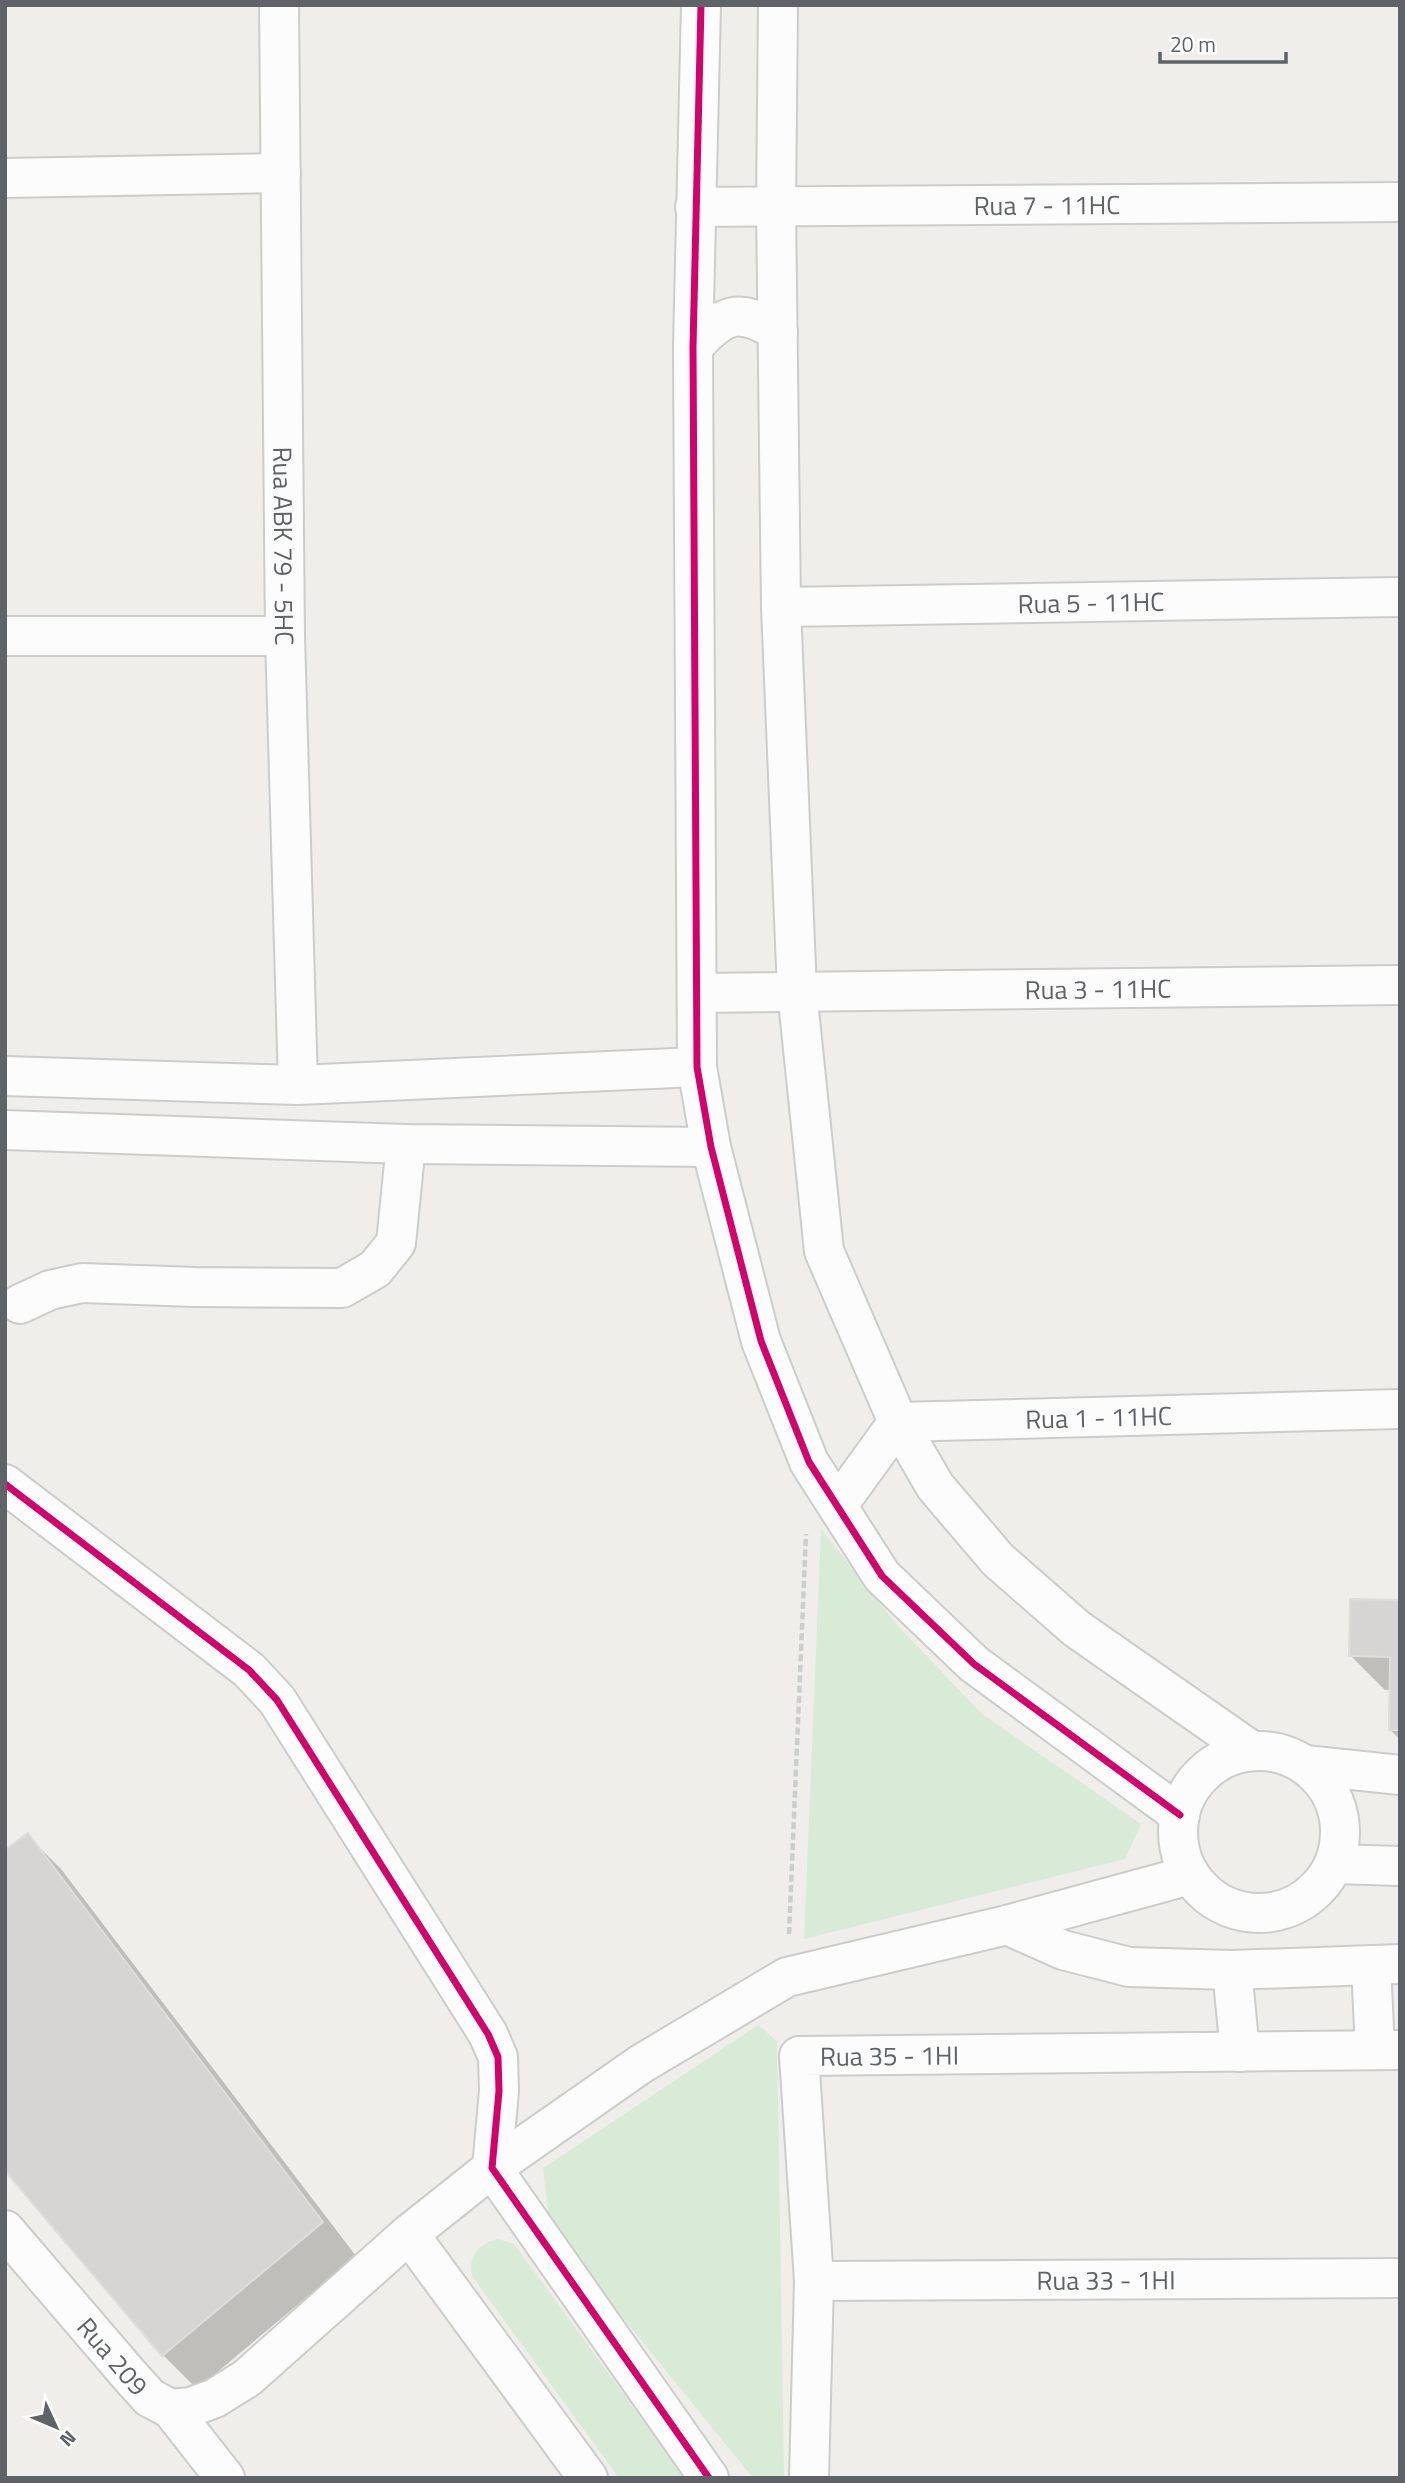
<svg xmlns="http://www.w3.org/2000/svg" width="1405" height="2483" font-family="'Titillium Web',sans-serif">
<style>
.green{fill:#d8ebd6}
.shadow{fill:#0003}
.building{fill:#d6d5d3;stroke:#deddd9;stroke-width:2}
.lines{fill:none;stroke-linecap:round;stroke-linejoin:round}
.minor-casing{stroke:#cbcccc;stroke-width:42}
.path{stroke:#cacfcc;stroke-width:4.5;stroke-dasharray:7 3.5;stroke-linecap:butt}
.minor{stroke:#fdfcfc;stroke-width:38}
.cycleway-casing{stroke:#fff;stroke-width:11}
.cycleway{stroke:#d6006c;stroke-width:7}
.labels{text-anchor:middle;dominant-baseline:central;stroke-width:7;stroke-linejoin:round;paint-order:stroke}
.street-label{font-size:26px;fill:#5f6368;stroke:#fff}
</style>
<rect width="100%" height="100%" fill="#efeeea"/>
<!-- green -->
<path class="green" d="M821,1529L897,1625L982,1714L1141,1824L1125,1859L804,1939Z
M758,2025L777,2041L784,2478H753L550,2228L543,2168Z
M498,2239L514,2244L685,2478H619L472,2276C468,2256 479,2243 498,2239Z"/>
<!-- shadow -->
<path class="shadow" d="M1400,1601V1739L1390,1730L1391,1690H1385L1351,1656Z
M27,1835L61,1869L356,2256L197,2389L163,2355L5,2168Z"/>
<!-- building -->
<path class="building" d="M1350,1599L1400,1600V1730H1389L1390,1657L1349,1656Z
M28,1833L323,2222L162,2356L5,2171V1850Z"/>
<g class="lines">
<!-- minor casing -->
<g class="minor-casing">
<g id="minor">
<path id="s1" d="M279,5L285,636L298,1085"/>
<path d="M701,5L693,347L697,1067L711,1147L761,1341L809,1462L882,1576L974,1664L1180,1815"/>
<path d="M778,5L776,207L781,607L797,991L824,1251L898,1422L935,1486L998,1560L1077,1629L1252,1751"/>
<path d="M5,178L281,173"/>
<path id="s2" d="M695,207L1400,202"/>
<path d="M693,347C723,314 738,306 778,332"/>
<path id="s3" d="M781,607L1400,597"/>
<path d="M5,636H285"/>
<path id="s4" d="M697,993L1400,985"/>
<path d="M5,1076L298,1085L697,1067"/>
<path d="M5,1130L406,1144L711,1147"/>
<path d="M20,1304L50,1290L82,1283L195,1287L342,1288L375,1269L396,1243L406,1144"/>
<path d="M5,1484L249,1670L277,1700L488,2034L498,2057L499,2091L492,2168L709,2478"/>
<path id="s5" d="M838,1505L898,1422L1400,1409"/>
<circle cx="1259" cy="1832" r="81"/>
<path d="M1305,1765L1400,1775"/>
<path d="M1334,1864L1400,1866"/>
<path d="M1007,1925L1063,1950L1129,1967L1232,1970L1400,1964"/>
<path d="M1371,1965L1375,2050"/>
<path d="M1232,1970L1240,2052"/>
<path id="s6" d="M5,2230L130,2376L150,2398L171,2409L225,2478"/>
<path d="M409,2234L588,2478"/>
<path id="s7" d="M814,2281L1400,2278"/>
<path d="M171,2409L191,2407L215,2398L247,2378L409,2234L492,2168L641,2064L787,1977L1007,1925L1190,1875"/>
<path id="s8" d="M809,2478L814,2281L799,2056L1400,2050"/>
</g>
</g>
<!-- path -->
<path class="path" d="M789,1934L806,1534"/>
<!-- minor -->
<use href="#minor" class="minor"/>
<!-- cycleway casing -->
<g class="cycleway-casing">
<path id="cycleway" d="M701,5L693,347L697,1067L711,1147L761,1341L809,1462L882,1576L974,1664L1180,1815
M5,1484L249,1670L277,1700L488,2034L498,2057L499,2091L492,2168L709,2478"/>
</g>
<!-- cycleway -->
<use href="#cycleway" class="cycleway"/>
</g>
<g class="labels">
<!-- street labels -->
<g class="street-label">
<text stroke="none"><textPath href="#s2" startOffset="352">Rua 7 - 11HC</textPath></text>
<text stroke="none"><textPath href="#s1" startOffset="541">Rua ABK 79 - 5HC</textPath></text>
<text stroke="none"><textPath href="#s3" startOffset="310">Rua 5 - 11HC</textPath></text>
<text stroke="none"><textPath href="#s4" startOffset="401">Rua 3 - 11HC</textPath></text>
<text stroke="none"><textPath href="#s5" startOffset="303">Rua 1 - 11HC</textPath></text>
<text stroke="none"><textPath href="#s8" startOffset="513">Rua 35 - 1HI</textPath></text>
<text stroke="none"><textPath href="#s7" startOffset="292">Rua 33 - 1HI</textPath></text>
<text stroke="none"><textPath href="#s6" startOffset="166">Rua 209</textPath></text>
</g>
</g>
<!-- border -->
<rect width="1405" height="2483" fill="none" stroke="#5f6368" stroke-width="14"/>
<!-- north arrow -->
<g transform="translate(56 2427) rotate(134)" stroke="#ffffff" stroke-width="5" paint-order="stroke">
<path d="M0-5L12 26L0 18L-12 26Z" fill="#5f6368"/>
<text y="-10" font-size="19" font-weight="bold" text-anchor="middle" fill="#5f6368">N</text>
</g>
<!-- scale -->
<path d="M1160 52v10h126v-10" fill="none" stroke="#5f6368" stroke-width="3.5"/>
<text x="1170" y="52" font-size="21" fill="#5f6368" stroke="#ffffff" stroke-width="5" paint-order="stroke">20 m</text>
</svg>
